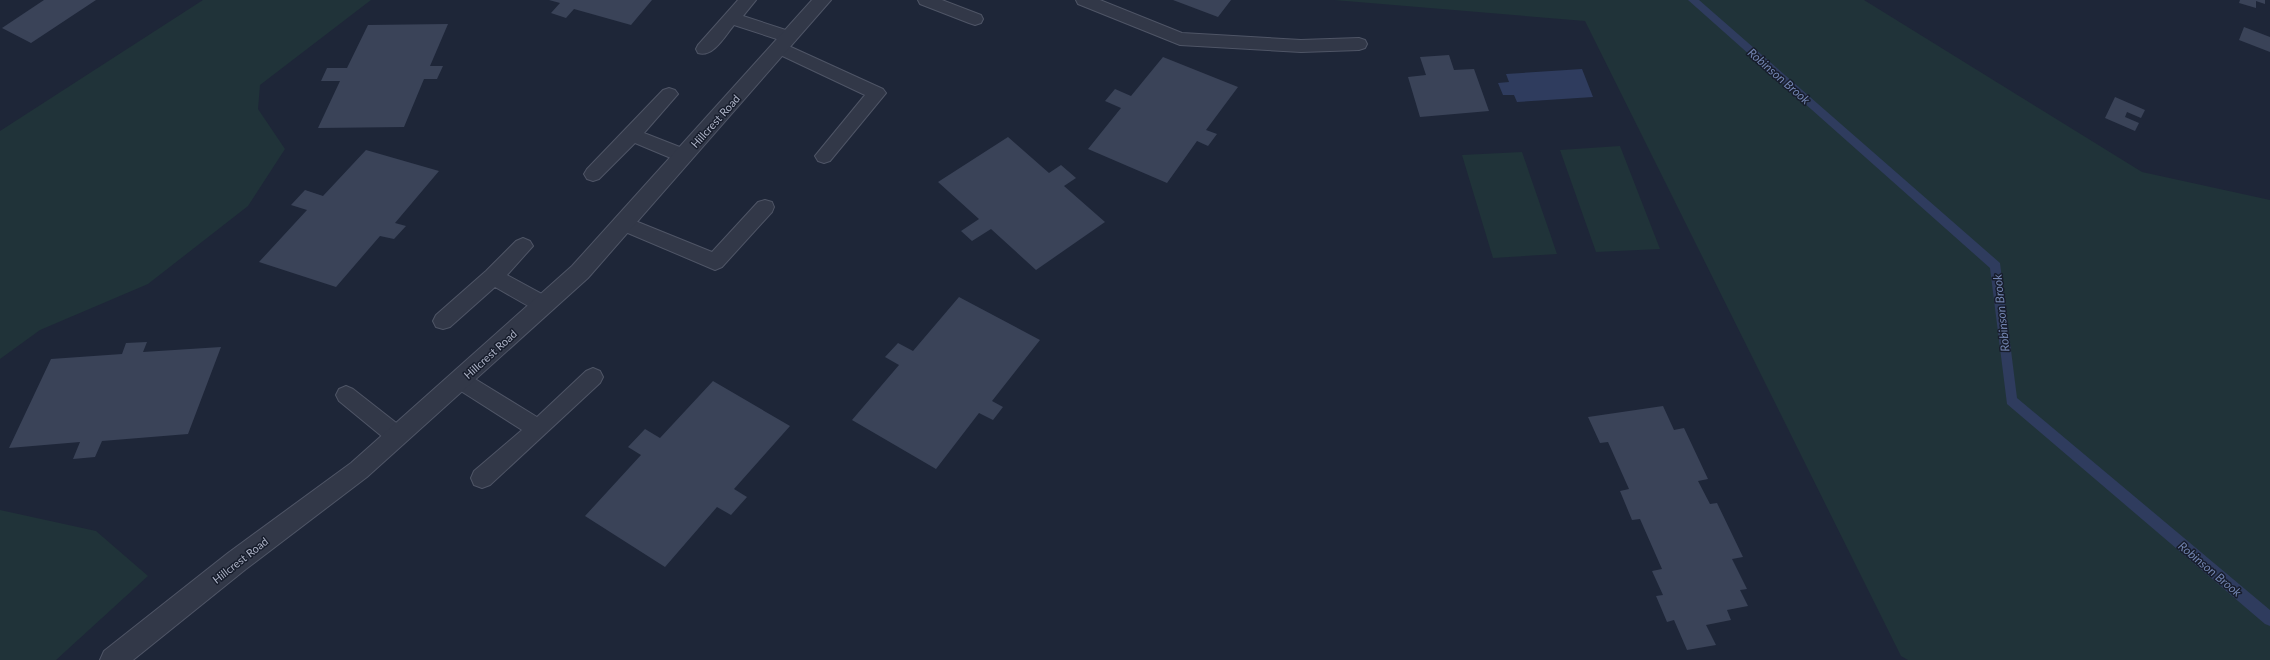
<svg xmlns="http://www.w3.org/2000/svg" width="2270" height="660" font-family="Lato,sans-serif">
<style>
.green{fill:#203339}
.water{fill:#2f3c5e}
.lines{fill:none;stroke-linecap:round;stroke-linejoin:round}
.stream{fill:#2f3c5e;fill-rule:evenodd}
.building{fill:#3a4358}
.lane-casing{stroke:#4f5566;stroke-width:2}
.street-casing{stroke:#4f5566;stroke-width:2}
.lane{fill:#323848;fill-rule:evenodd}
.street{fill:#323848;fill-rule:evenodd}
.labels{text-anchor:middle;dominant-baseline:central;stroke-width:3;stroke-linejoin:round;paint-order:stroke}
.street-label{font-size:11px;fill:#acb2c5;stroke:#171d2c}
.water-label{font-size:12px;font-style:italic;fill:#7284b0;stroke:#171d2c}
</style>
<rect width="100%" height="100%" fill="#1e2638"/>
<!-- green -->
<path class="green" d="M203,0H371L260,85L258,109L285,149L248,206L148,284L40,330L0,359V131Z
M1334,0H1864L2142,172L2270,200V660H1908L1901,656L1585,21Z
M1620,146L1660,249L1596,252L1560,150Z
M1522,152L1557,254L1493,258L1462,155Z
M0,510L96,531L148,576L56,660H0Z"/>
<!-- water -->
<path class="water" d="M1582,69L1593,97L1517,102L1514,95H1503L1498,83L1509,82L1506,74Z"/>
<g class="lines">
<!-- stream -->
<path class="stream" d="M1688,0H1699L2000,263L2017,398L2270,610V626L2265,624L2007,404L1990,268Z"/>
</g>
<!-- building -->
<path class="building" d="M44,0H96L31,43L2,28Z
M549,0H652L631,25L574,9L566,18L551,13L560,3Z
M1173,0H1231L1218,17Z
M2240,0H2265V4L2256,1V8L2239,3Z
M448,24L430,66H443L437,79H424L404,127L318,128L340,81H321L327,68H347L368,25Z
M2244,27L2270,37V52L2239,40Z
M1449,55L1454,70L1474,69L1489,111L1420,117L1408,77L1426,75L1420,57Z
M1163,57L1238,87L1206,130L1217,134L1208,146L1197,141L1167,183L1088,149L1121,108L1105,101L1115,89L1131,96Z
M2115,97L2145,110L2141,118L2127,112L2125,117L2139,123L2135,131L2105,118Z
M1008,137L1049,173L1061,165L1076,178L1064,186L1105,222L1036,270L991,229L972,241L961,231L979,219L938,182Z
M366,150L439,171L395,223L406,226L394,239L380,236L336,287L259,262L307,210L291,205L305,190L323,196Z
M959,297L1040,340L992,401L1003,407L993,420L979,413L936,469L852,420L899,365L885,357L898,343L913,351Z
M147,342L143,352L221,347L188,434L102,441L95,457L73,459L80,442L9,448L51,359L122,354L126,343Z
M713,381L790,426L734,489L747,497L731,515L717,507L665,567L585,516L641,455L628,447L645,429L660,438Z
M1663,406L1674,430L1684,428L1708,479L1698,481L1710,504L1717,503L1743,557L1732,559L1747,589L1740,590L1748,606L1727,610L1731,620L1706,625L1716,645L1687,650L1674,620L1667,622L1656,596L1663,595L1652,571L1662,569L1640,519L1632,520L1620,491L1629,489L1608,442L1600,443L1588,417Z"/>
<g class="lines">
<!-- lane casing -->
<g class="lane-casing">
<path id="lane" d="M738,0H756L743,16L795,33L797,37L795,41L789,43L734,25C725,36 713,58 698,53L696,49L698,45Z
M918,0H942L981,15L983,19L981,23L975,25L969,23L920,4Z
M1076,0H1100L1182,33L1301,40L1359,38L1365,40L1367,44L1365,48L1359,50L1301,52L1180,45L1078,4Z
M780,42L883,89L886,93L830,161L824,163L818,161L815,156L865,95L774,52L772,48L774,44Z
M669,88L675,90L678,94L644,133L690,151L693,156L690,161L684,163L678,161L635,143L599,179L593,181L587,179L584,174L587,169L663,90Z
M765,200L772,202L774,207L772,212L722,267L715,270L616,228L614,223L616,218L623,216L712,252L758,202Z
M523,238L530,241L533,246L507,275L551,299L554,305L551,311L544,313L537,311L495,287L450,327L443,329L436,327L433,321L436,315L486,271L516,241Z
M593,368L600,371L603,377L600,383L490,485L482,488L474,485L471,478L474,471L522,430L453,386L450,380L453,374L460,371L467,374L537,417L586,371Z
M346,386L353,389L404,429L408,436L404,443L397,445L390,443L339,401L336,395L339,389Z"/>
</g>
<!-- street casing -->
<g class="street-casing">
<path id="street" d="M812,0H831L588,278L367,477L246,569L133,660H100L104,651L228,553L351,463L572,266Z"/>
</g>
<!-- lane -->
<use href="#lane" class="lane"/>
<!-- street -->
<use href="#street" class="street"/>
</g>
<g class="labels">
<!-- street labels -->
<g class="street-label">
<text transform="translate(715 121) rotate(-48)">Hillcrest Road</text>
<text transform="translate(490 354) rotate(-42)">Hillcrest Road</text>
<text transform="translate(240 560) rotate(-38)">Hillcrest Road</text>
</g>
<!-- water labels -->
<g class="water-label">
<text transform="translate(1779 76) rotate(41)">Robinson Brook</text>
<text transform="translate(2001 313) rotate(-96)">Robinson Brook</text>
<text transform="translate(2210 569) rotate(40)">Robinson Brook</text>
</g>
</g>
</svg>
